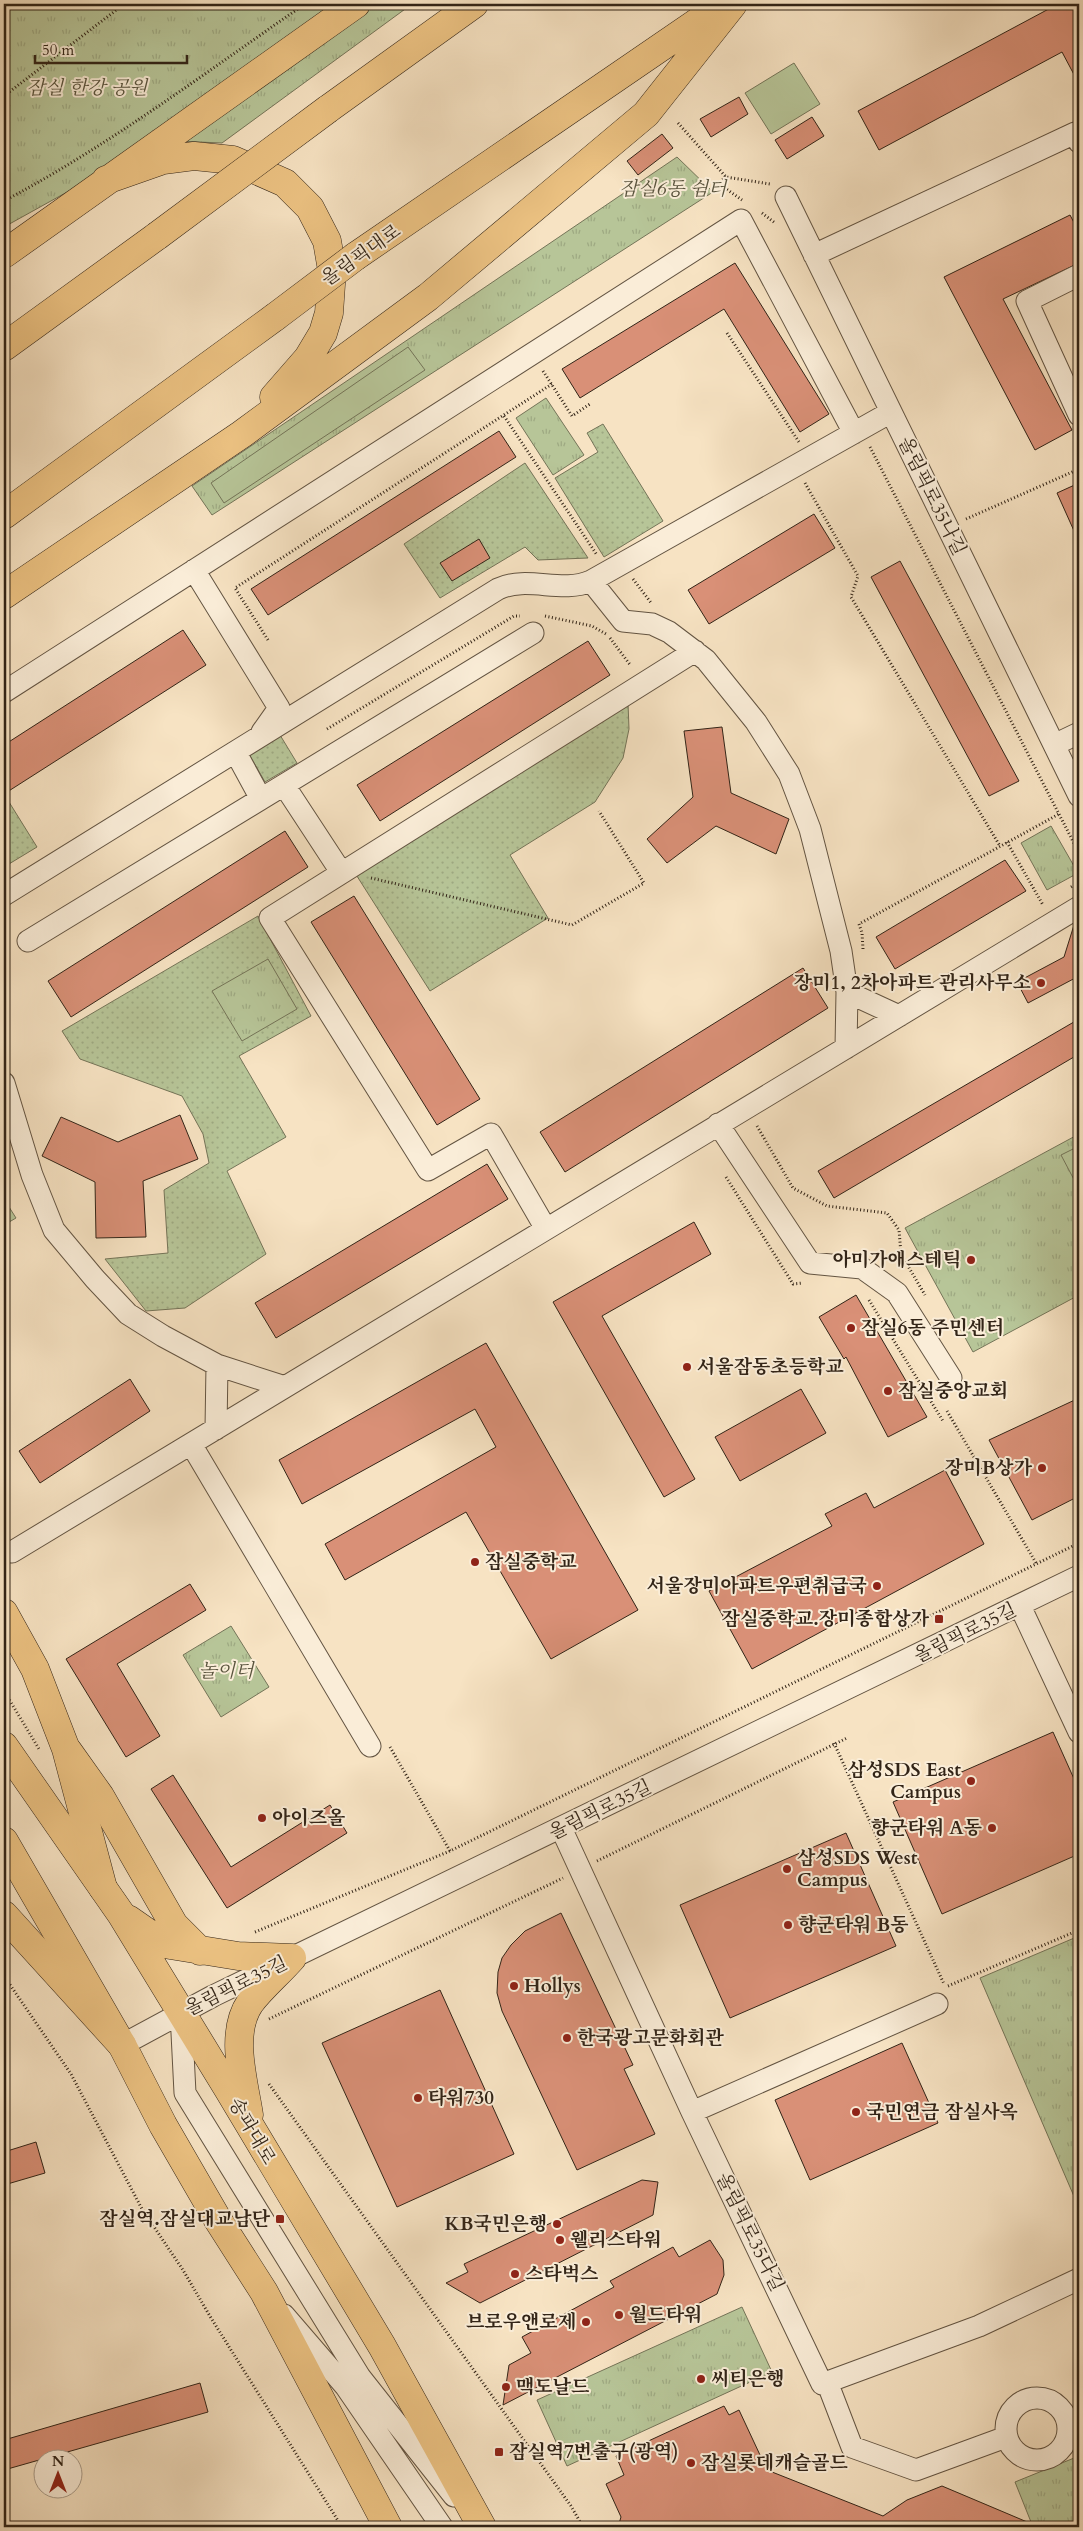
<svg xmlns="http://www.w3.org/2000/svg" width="1083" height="2531" font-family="Cardo,'Noto Serif KR',serif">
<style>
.grass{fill:url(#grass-dots);stroke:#747458}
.park{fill:url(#park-tufts);stroke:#747458}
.pitch{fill:#b7c598;stroke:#747458}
.building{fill:#d99077;stroke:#322417}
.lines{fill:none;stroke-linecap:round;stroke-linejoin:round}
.minor-casing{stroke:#635442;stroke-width:23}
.major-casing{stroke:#322417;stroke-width:29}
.highway-casing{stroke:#322417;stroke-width:29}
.path{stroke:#322417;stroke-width:3;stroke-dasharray:1 2.5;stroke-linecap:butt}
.minor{stroke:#faedd8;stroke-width:21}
.major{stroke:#ecc282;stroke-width:28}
.highway{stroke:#ecc282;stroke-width:28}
.highway-bridge-casing{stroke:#322417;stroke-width:29;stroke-linecap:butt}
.highway-bridge{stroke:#ecc282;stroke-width:28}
.poi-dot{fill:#8f2418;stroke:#faedd8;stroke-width:2}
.labels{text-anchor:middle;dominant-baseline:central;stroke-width:4;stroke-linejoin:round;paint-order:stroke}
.park-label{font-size:19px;font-style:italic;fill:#5a543e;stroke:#faedd8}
.street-label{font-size:19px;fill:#322417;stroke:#faedd8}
.poi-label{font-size:19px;font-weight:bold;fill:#322417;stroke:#faedd8;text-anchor:start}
</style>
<defs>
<pattern id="grass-dots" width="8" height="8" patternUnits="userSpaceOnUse" patternTransform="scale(1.25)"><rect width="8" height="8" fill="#b7c598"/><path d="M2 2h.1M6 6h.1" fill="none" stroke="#9ea982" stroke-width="1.8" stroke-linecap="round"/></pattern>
<pattern id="park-tufts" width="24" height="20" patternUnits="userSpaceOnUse" patternTransform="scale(1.25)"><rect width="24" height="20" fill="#b7c598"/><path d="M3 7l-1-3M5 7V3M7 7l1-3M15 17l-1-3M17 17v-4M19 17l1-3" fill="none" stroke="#9ea982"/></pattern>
</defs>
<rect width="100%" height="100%" fill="#f7e3c3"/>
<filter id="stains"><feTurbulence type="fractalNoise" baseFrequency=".004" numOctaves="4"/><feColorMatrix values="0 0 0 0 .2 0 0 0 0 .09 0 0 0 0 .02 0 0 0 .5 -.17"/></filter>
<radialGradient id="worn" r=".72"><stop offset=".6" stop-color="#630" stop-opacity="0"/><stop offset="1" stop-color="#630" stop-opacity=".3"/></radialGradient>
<!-- grass -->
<path class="grass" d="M603,424L663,521L604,557L555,478L598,452L587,433Z
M525,463L588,558L538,560L525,547L440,598L404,544Z
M628,703L629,729L623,758L595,802L510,855L548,918L430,991L355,873Z
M280,735L297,763L265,782L249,754Z
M9,802L37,847L4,867V806Z
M258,916L311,1016L239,1056L286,1137L227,1171L266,1254L185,1308L146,1311L105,1259L168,1253L164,1190L209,1163L203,1134L182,1096L80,1059L62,1031Z"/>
<!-- park -->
<path class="park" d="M4,4H412L222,143L175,141L105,171L4,227Z
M677,157L713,192L212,515L192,486Z
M546,398L584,455L553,475L516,418Z
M1051,826L1078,873L1047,890L1021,843Z
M268,959L297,1009L242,1041L212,991Z
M1079,1134V1295L973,1352L905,1228Z
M4,1199L16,1218L4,1225Z
M231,1626L269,1687L221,1717L183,1655Z
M1079,1936V2208L980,1978Z
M742,2307L772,2372L567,2466L537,2400Z
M1079,2456V2527H1033L1015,2482Z"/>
<!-- pitch -->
<path class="pitch" d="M794,63L820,104L771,134L745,93Z
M408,347L425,370L224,503L211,483Z
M1079,1146V1189L1061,1155Z"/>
<!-- building -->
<path class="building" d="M1058,4H1079V84L1062,52L879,150L858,111Z
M739,97L748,114L711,137L700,119Z
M812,117L824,136L787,159L775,140Z
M662,134L673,148L638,175L627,161Z
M1070,215L1079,232V263L1003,299L1072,430L1035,450L944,277Z
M735,263L829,414L800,432L724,309L580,398L562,369Z
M499,431L516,457L268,615L251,589Z
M1079,483V542L1057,493Z
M814,514L835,548L709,624L688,590Z
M479,539L490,558L452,581L440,563Z
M900,561L1019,781L989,796L871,577Z
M183,630L206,665L4,794V745Z
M588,641L610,675L380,821L357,785Z
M722,727L731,793L789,819L776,854L716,826L667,863L647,839L693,797L684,731Z
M285,831L308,867L71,1017L48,981Z
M1005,860L1026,891L895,969L876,937Z
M354,896L480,1099L437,1125L311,922Z
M1079,921V976L1028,1003L1017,982L1064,957L1074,925Z
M803,968L828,1008L565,1172L540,1132Z
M1079,1019V1054L834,1198L818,1171Z
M180,1115L198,1159L143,1181L146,1237L96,1238L95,1182L42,1156L61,1117L118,1142Z
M487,1164L508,1199L276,1338L255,1303Z
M694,1222L711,1254L602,1316L695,1479L664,1497L553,1302Z
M856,1295L927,1417L888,1437L846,1357L844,1359L819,1317Z
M486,1343L638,1610L551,1659L466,1512L345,1580L325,1544L496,1447L475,1409L302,1504L279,1460Z
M130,1379L150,1411L40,1483L19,1451Z
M801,1389L826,1433L740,1481L715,1437Z
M1079,1398V1496L1032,1520L989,1440Z
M945,1470L984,1544L752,1669L709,1591L832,1526L825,1514L866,1493L874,1508Z
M190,1584L206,1610L117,1664L160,1736L126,1757L66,1659Z
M1053,1732L1079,1790V1854L942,1914L893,1802Z
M173,1775L231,1867L330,1805L347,1833L227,1908L151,1789Z
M846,1833L896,1946L730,2018L680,1905Z
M561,1913L633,2065L624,2069L655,2134L577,2170L502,2011L497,1993L498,1972L502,1958L511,1945L525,1931Z
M440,1990L514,2154L397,2207L322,2043Z
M902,2043L938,2123L810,2180L775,2100Z
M36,2142L45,2173L4,2185V2152Z
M642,2180L658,2182L653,2215L480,2303L446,2283L468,2272L464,2264Z
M710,2240L723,2260L724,2275L717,2294L503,2405L509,2365L531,2353L522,2337L614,2287L610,2281L673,2247L679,2257Z
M200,2383L208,2412L4,2470V2440Z
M724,2406L729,2415L739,2410L767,2470L883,2516L907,2500L942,2486L1039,2527H618L621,2517L606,2484L624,2475L616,2456Z"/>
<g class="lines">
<!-- minor casing -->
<g class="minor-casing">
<path id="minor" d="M786,197L1079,796
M814,255L1075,133L1079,142
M1079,275L1027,301L1079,415
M194,570L279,708L262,732
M591,581L623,621L652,624L669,632L706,660L756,722L789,774L810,829L841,951L847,992L846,1048
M4,692L741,220L854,433
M1054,745L1079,733
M236,753L261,799
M284,785L341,872
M4,895L498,589C528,575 561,594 591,581L891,412
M28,941L533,633
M847,992L899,1016
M4,1083L32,1175L54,1230L95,1279L128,1314L163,1336L217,1365L285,1387
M718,1124L810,1263L862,1268L897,1293L951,1378
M546,1229L491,1134L428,1170L270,918L695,651
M216,1429L217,1365
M191,1444L370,1746
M12,1552L1079,907
M1020,1606L1079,1732
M561,1828L692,2112L822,2384L979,2326L1079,2279
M181,2013L185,2093L360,2377L454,2496
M122,2045L213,1996L1079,1576
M692,2112L937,2004
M284,2315L346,2387L442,2527
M827,2382L852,2447L916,2470L1006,2437
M1006 2429a31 31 0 1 1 62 0a31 31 0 1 1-62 0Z"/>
</g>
<!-- major casing -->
<g class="major-casing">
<path id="major" d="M4,1746L121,1914L228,2089L382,2346L482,2527
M68,1751L100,1796L174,1925L200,1951
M4,1841L122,2045L163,2125L218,2220L264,2292L388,2527
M128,1919L164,1944L238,1956L292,1958
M249,2115C244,2081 229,2034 250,2003C262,1987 279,1973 292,1958"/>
</g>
<!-- highway casing -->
<g class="highway-casing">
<path id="highway" d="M328,109L474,4
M106,180L163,160L194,156L233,160L285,183L310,208L327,241L332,270L329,313L323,333L308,358L274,397
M4,254L356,4
M356,256L718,8
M4,347L157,236
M4,515L275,317
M4,595L242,434L428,297L646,114L733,4
M4,1613L35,1669L66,1749L103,1888
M4,1915L122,2045"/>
</g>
<!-- path -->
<path class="path" d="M4,96L124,4
M678,123L726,177L770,184
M726,177L718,183L742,200
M4,201C110,145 206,72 305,4
M762,213L775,223
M727,333L799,442
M543,371L572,416L590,404
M504,416L597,555
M870,447L1079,853
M805,483L858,576L851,597L1000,846
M966,519L1079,469
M633,579L652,604
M545,616L592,626L606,634
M610,638L631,666
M268,640L235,588L552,384
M327,729L514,616H520
M1007,842L1043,905
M371,878L572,925L644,883L599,811
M1071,887L1079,882
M863,949L862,933L859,924L1059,814
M757,1126L793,1188L827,1206L887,1213L899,1230L901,1254L925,1295
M726,1177L793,1284L803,1283
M869,1300L943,1421
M947,1411L1036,1563
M4,1691L39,1749
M834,1743L944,1984
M390,1747L450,1851
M597,1861L847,1738
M255,1932L450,1851L1079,1543
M4,1976L71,2074L142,2209L183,2270L211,2318L342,2527
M948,1986L1079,1930
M269,2019L563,1878
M269,2084L571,2506L583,2527"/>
<!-- minor -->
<use href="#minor" class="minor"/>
<!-- major -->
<use href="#major" class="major"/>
<!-- highway -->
<use href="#highway" class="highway"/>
<!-- highway-bridge casing -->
<g class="highway-bridge-casing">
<path id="highway-bridge" d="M157,236L328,109
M275,317L356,256"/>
</g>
<!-- highway-bridge -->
<use href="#highway-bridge" class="highway-bridge"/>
</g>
<!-- markers -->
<g class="poi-dot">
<circle cx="1041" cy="983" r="5"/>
<circle cx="971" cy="1260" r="5"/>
<circle cx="851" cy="1328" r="5"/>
<circle cx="687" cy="1367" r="5"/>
<circle cx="888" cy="1391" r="5"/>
<circle cx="1042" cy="1468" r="5"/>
<circle cx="475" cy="1562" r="5"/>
<circle cx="877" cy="1586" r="5"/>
<rect x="934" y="1614" width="10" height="10" rx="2.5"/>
<circle cx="971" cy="1781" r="5"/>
<circle cx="262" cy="1818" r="5"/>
<circle cx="992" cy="1828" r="5"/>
<circle cx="787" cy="1869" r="5"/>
<circle cx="788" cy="1925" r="5"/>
<circle cx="514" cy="1986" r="5"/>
<circle cx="567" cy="2038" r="5"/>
<circle cx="418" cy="2098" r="5"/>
<circle cx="856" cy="2112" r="5"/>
<rect x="275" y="2214" width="10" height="10" rx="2.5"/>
<circle cx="557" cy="2224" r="5"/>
<circle cx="560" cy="2240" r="5"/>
<circle cx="515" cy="2274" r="5"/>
<circle cx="619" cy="2315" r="5"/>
<circle cx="586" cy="2322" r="5"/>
<circle cx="701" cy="2379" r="5"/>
<circle cx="506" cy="2387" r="5"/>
<rect x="494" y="2447" width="10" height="10" rx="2.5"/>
<circle cx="691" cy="2463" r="5"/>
</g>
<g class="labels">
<!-- park labels -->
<g class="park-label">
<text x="87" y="88">잠실 한강 공원</text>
<text x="673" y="189">잠실6동 쉼터</text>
<text x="226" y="1671">놀이터</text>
</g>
<!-- street labels -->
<g class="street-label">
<text transform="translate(361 255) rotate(-35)">올림픽대로</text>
<text transform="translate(932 496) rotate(64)">올림픽로35나길</text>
<text transform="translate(965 1633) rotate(-26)">올림픽로35길</text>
<text transform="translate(600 1810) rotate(-26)">올림픽로35길</text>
<text transform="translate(236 1986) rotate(-26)">올림픽로35길</text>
<text transform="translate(252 2131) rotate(60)">송파대로</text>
<text transform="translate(750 2232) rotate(64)">올림픽로35다길</text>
</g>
<!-- poi labels -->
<g class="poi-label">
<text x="1031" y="983" text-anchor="end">장미1, 2차아파트 관리사무소</text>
<text x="961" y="1260" text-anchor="end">아미가애스테틱</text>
<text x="861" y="1328">잠실6동 주민센터</text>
<text x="697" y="1367">서울잠동초등학교</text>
<text x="898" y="1391">잠실중앙교회</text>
<text x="1032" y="1468" text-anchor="end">장미B상가</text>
<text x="485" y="1562">잠실중학교</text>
<text x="867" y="1586" text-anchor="end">서울장미아파트우편취급국</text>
<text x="929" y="1619" text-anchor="end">잠실중학교.장미종합상가</text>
<text x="961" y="1770" text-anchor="end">삼성SDS East<tspan x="961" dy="22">Campus</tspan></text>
<text x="272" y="1818">아이즈올</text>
<text x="982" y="1828" text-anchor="end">향군타워 A동</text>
<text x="797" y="1858">삼성SDS West<tspan x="797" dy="22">Campus</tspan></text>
<text x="798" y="1925">향군타워 B동</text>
<text x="524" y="1986">Hollys</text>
<text x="577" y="2038">한국광고문화회관</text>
<text x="428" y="2098">타워730</text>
<text x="866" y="2112">국민연금 잠실사옥</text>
<text x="270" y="2219" text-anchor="end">잠실역.잠실대교남단</text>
<text x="547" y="2224" text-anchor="end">KB국민은행</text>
<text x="570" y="2240">웰리스타워</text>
<text x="525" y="2274">스타벅스</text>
<text x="629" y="2315">월드타워</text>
<text x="576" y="2322" text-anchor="end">브로우앤로제</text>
<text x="711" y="2379">씨티은행</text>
<text x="516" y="2387">맥도날드</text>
<text x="509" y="2452">잠실역7번출구(광역)</text>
<text x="701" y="2463">잠실롯데캐슬골드</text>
</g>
</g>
<!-- margin -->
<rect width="1083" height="2531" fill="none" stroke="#f7e3c3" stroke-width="20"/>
<rect x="5" y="5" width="1073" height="2521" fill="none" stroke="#322417" stroke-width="2.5"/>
<rect x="10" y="10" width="1063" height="2511" fill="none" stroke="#322417"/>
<!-- north arrow -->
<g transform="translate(58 2474)"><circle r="24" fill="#faedd8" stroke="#aa9d8b"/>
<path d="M0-4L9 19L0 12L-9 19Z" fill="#8f2418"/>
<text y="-8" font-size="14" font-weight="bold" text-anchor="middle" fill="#322417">N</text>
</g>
<!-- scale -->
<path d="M35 55v8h152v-8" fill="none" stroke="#322417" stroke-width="2.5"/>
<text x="42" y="55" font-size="15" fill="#322417" stroke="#faedd8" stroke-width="4" paint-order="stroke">50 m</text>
<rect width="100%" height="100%" filter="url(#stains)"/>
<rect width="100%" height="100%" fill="url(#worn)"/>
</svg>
